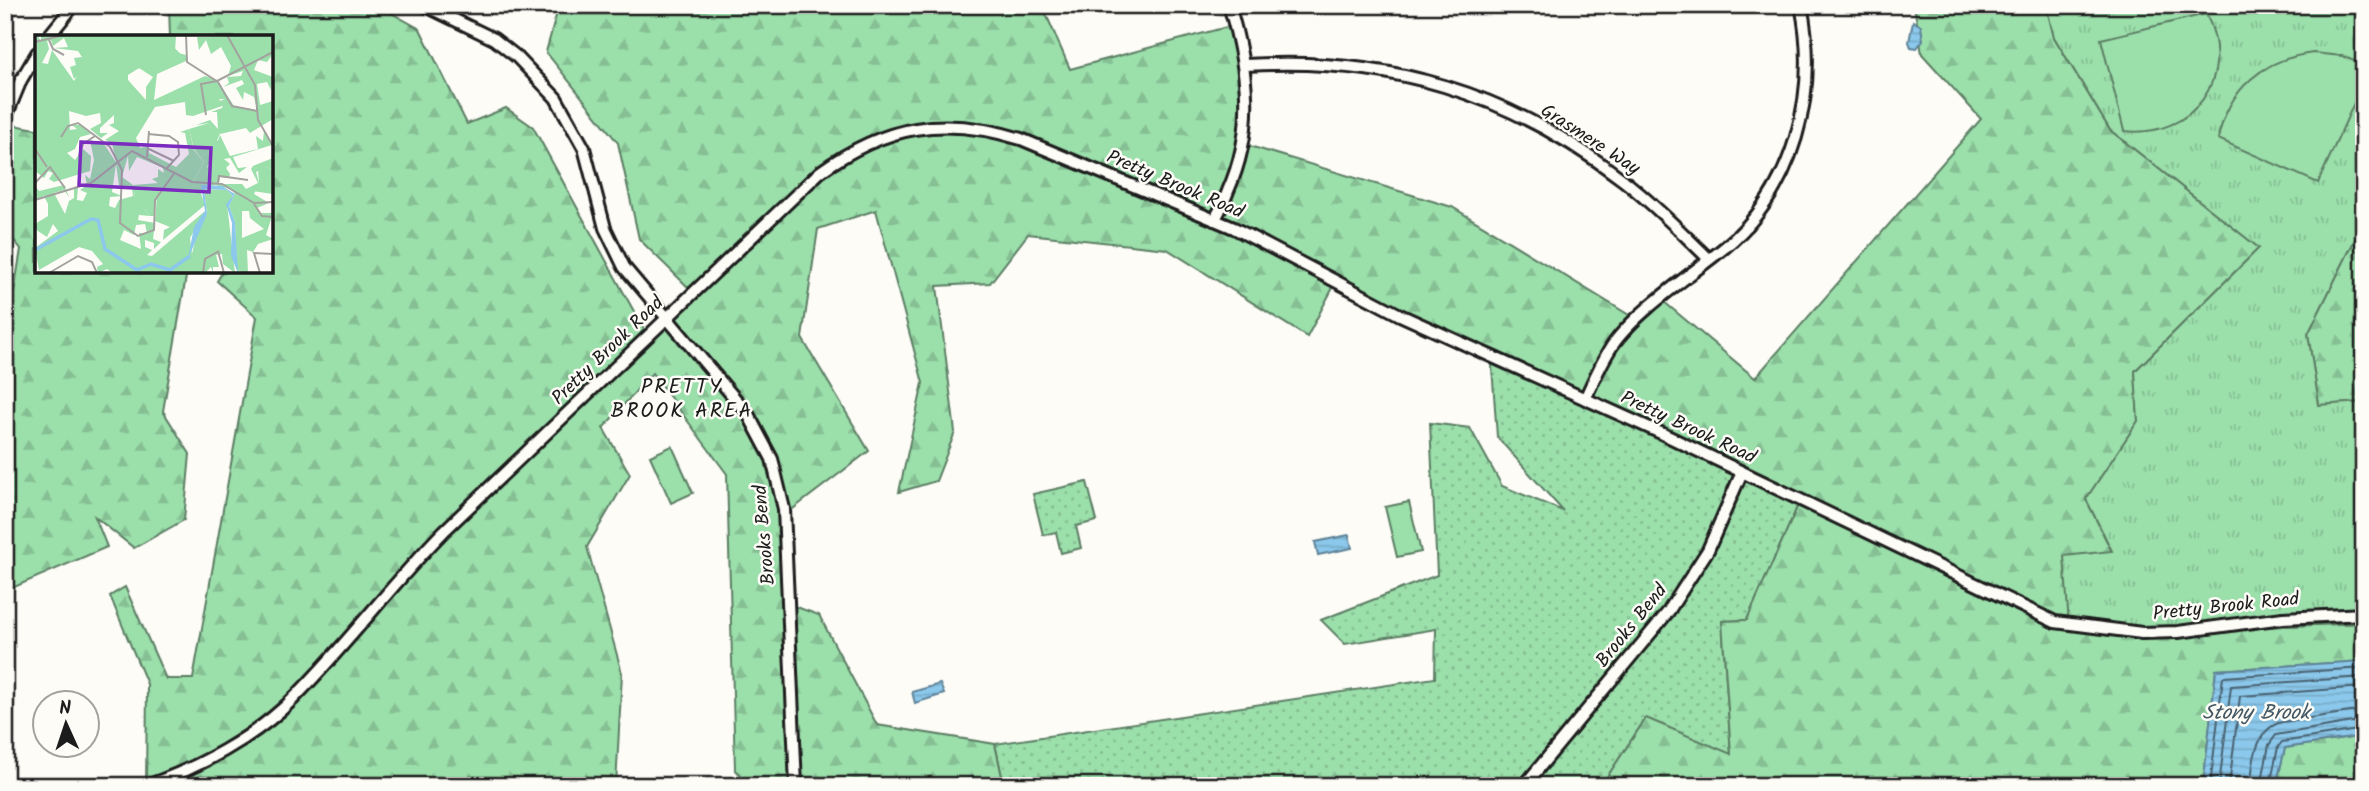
<svg xmlns="http://www.w3.org/2000/svg" width="2369" height="791" font-family="Kalam,sans-serif">
<style>
.grass{fill:url(#grass-dots);stroke:#5c7e64;stroke-width:2}
.forest{fill:url(#forest-firs);stroke:#5c7e64;stroke-width:2}
.park{fill:url(#park-tufts);stroke:#5c7e64;stroke-width:2}
.pitch{fill:#9bdfab;stroke:#5c7e64;stroke-width:2}
.water{fill:url(#water-rules);stroke:#5f8398;stroke-width:2}
.lines{fill:none;stroke-linecap:round;stroke-linejoin:round}
.shore{stroke:#48616f;stroke-width:2}
.street-casing{stroke:#1c1c1c;stroke-width:16}
.street{stroke:#fdfcf7;stroke-width:10}
.labels{text-anchor:middle;dominant-baseline:central;stroke-width:5;stroke-linejoin:round;paint-order:stroke}
.street-label{font-size:19px;fill:#1c1c1c;stroke:#fdfcf7}
.neighbourhood-label{font-size:21px;letter-spacing:2px;fill:#1c1c1c;stroke:#fdfcf7}
.water-label{font-size:21px;font-style:italic;fill:#435864;stroke:#fdfcf7}
.inset-river{fill:none;stroke:#8bc8eb;stroke-width:3.5}
.inset-road{fill:none;stroke:#a3a29f;stroke-width:2}
.view{fill:#7b2cbf;fill-opacity:0.15;stroke:#7b2cbf;stroke-width:3.5}
.inset-edge{fill:none;stroke:#1c1c1c;stroke-width:3.5}
</style>
<defs>
<pattern id="grass-dots" width="8" height="8" patternUnits="userSpaceOnUse" patternTransform="scale(1.75)"><rect width="8" height="8" fill="#9bdfab"/><path d="M2 2h.1M6 6h.1" fill="none" stroke="#85bf93" stroke-width="1.8" stroke-linecap="round"/></pattern>
<pattern id="forest-firs" width="22" height="20" patternUnits="userSpaceOnUse" patternTransform="scale(1.75)"><rect width="22" height="20" fill="#9bdfab"/><path d="M5 1l3.5 6h-7zM16 11l3.5 6h-7z" fill="#85bf93"/></pattern>
<pattern id="park-tufts" width="24" height="20" patternUnits="userSpaceOnUse" patternTransform="scale(1.75)"><rect width="24" height="20" fill="#9bdfab"/><path d="M3 7l-1-3M5 7V3M7 7l1-3M15 17l-1-3M17 17v-4M19 17l1-3" fill="none" stroke="#85bf93"/></pattern>
<pattern id="water-rules" width="6" height="5" patternUnits="userSpaceOnUse" patternTransform="scale(1.75)"><rect width="6" height="5" fill="#8bc8eb"/><path d="M0 2.5h6" fill="none" stroke="#77abc9"/></pattern>
</defs>
<rect width="100%" height="100%" fill="#fdfcf7"/>
<filter id="ink" filterUnits="userSpaceOnUse"><feTurbulence type="fractalNoise" baseFrequency=".0143" numOctaves="2"/><feDisplacementMap in="SourceGraphic" scale="14" xChannelSelector="R" yChannelSelector="G"/><feConvolveMatrix kernelMatrix="1 2 1 2 8 2 1 2 1" color-interpolation-filters="sRGB"/></filter>
<g filter="url(#ink)">
<!-- grass -->
<path class="grass" d="M1491,352L1803,494L1747,620L1722,621L1731,755L1646,718L1601,786H1004L995,744L1435,678L1436,629L1345,644L1321,620L1437,575L1430,423L1470,428L1502,486L1563,511L1497,437Z
M1087,482L1097,521L1076,526L1081,548L1061,553L1056,532L1043,535L1033,494Z"/>
<!-- forest -->
<path class="forest" d="M169,5H377L420,29L467,124L506,108L533,127L648,337L695,294L639,239L618,143L546,52L559,5H1042L1070,69L1234,25L1243,144L1452,207L1639,321L1663,301L1755,378L1981,119L1922,54L1914,5H2046L2054,37L2110,130L2259,248L2135,371L2138,421L2086,499L2112,552L2098,633L2364,623V661L2216,670L2203,786H1601L1646,718L1731,754L1722,621L1747,620L1803,494L1491,352L1338,278L1307,337L1167,249L1028,234L990,283L937,286L955,432L936,481L899,492L923,383L876,210L818,229L802,338L869,451L781,518L785,603L819,615L877,725L995,744L1004,786H750L735,769L727,474L652,373L603,428L630,474L587,547L622,673L616,786H146L147,684L110,596L125,587L166,679H193L257,317L217,281L223,271H271V37H170Z
M7,124L37,129V271H187L163,411L190,454L184,520L134,548L95,517L107,547L5,591V297L14,292L21,249L5,229Z
M2364,215V402L2319,405L2308,334L2360,229Z
M2364,736V786H2276L2285,748Z"/>
<!-- park -->
<path class="park" d="M2046,5H2364V215L2360,229L2308,334L2319,405L2364,402V623L2098,633L2069,625L2064,556L2112,551L2086,499L2138,421L2135,371L2259,248L2110,130L2054,37Z"/>
<!-- pitch -->
<path class="pitch" d="M2206,14C2238,77 2193,139 2124,131L2101,39Z
M2313,53L2342,56L2364,65V81L2318,183L2218,139C2228,89 2263,59 2313,53Z
M672,446L693,493L671,503L650,456Z
M1409,502L1421,552L1397,557L1385,507Z"/>
<!-- water -->
<path class="water" d="M1913,21L1921,26L1923,40L1917,48L1911,47L1909,42Z
M1349,535L1352,548L1318,555L1315,542Z
M2364,661V736L2285,748L2276,786H2203L2216,670Z
M940,684L944,694L915,703L912,692Z"/>
<g class="lines">
<!-- shore -->
<path class="shore" d="M2210,786L2223,677L2364,668
M2219,786L2231,686L2364,677
M2229,786L2240,696L2364,687
M2251,786C2252,762 2256,728 2282,722L2364,710
M2261,786L2269,745L2276,735L2364,720
M2270,786L2278,747L2282,742L2364,729"/>
<!-- street casing -->
<g class="street-casing">
<path id="street" d="M424,5L494,39L517,57L556,98L584,148L605,228L624,267L748,414L772,459L784,509L796,786
M48,37L74,5
M1245,65C1387,56 1509,92 1623,180C1654,204 1681,232 1709,259
M5,119L21,80L37,53
M1214,220C1220,212 1224,201 1228,191C1256,128 1248,69 1229,5
M1585,399C1593,381 1601,363 1612,346C1635,312 1691,275 1724,248C1795,190 1819,92 1801,5
M146,786C198,768 254,738 293,699C346,646 391,585 444,531L820,172C885,125 944,115 1021,139L1234,228L1400,315L1663,434L2055,622L2142,633L2178,632L2283,618L2364,614
M1524,786L1668,612L1708,550L1742,472"/>
</g>
<!-- street -->
<use href="#street" class="street"/>
</g>
</g>
<g class="labels">
<!-- street labels -->
<g class="street-label">
<text transform="translate(1590 140) rotate(33)">Grasmere Way</text>
<text transform="translate(1175 185) rotate(23)">Pretty Brook Road</text>
<text transform="translate(608 351) rotate(-44)">Pretty Brook Road</text>
<text transform="translate(1688 428) rotate(25)">Pretty Brook Road</text>
<text transform="translate(765 535) rotate(-95)">Brooks Bend</text>
<text transform="translate(2226 607) rotate(-6)">Pretty Brook Road</text>
<text transform="translate(1632 626) rotate(-51)">Brooks Bend</text>
</g>
<!-- neighbourhood labels -->
<g class="neighbourhood-label">
<text x="682" y="387">PRETTY<tspan x="682" dy="24">BROOK AREA</tspan></text>
</g>
<!-- water labels -->
<g class="water-label">
<text x="2256" y="713">Stony Brook</text>
</g>
</g>
<!-- overview -->
<g transform="translate(35 35)">
<rect width="238" height="238" fill="#fdfcf7"/>
<path d="M127,130L144,139L139,153L122,162L119,181H115L110,175L118,166L100,162L98,150L123,148L117,144L123,142V134L129,138Z" fill="#9bdfab"/>
<path d="M2,0L6,6V0H141L140,17L151,20V26L122,39L119,65L170,41L182,45L199,71L222,75L219,62L209,57L208,65L201,53L209,49L207,45L188,52L194,48L192,42L206,41L208,36L193,41L196,31L186,12L176,19L171,5L164,15L162,2L238,0V19L232,27L223,25L219,35L238,42L236,55L232,47L222,49L225,70L238,66V84L215,98L211,93L185,99L177,97L174,88L161,90L175,85L183,94L182,77H176L187,73L190,64L154,65L158,81L151,80L150,67L120,72L101,103L105,113L114,111V118L141,132L154,119L150,98L145,97L154,94L159,115L169,127L158,147L172,135L185,100L195,121L223,114L221,101L228,106L229,96L237,110L198,122L203,133L212,132L204,138L195,123L189,124L195,129L191,133L195,139L194,143L185,142L184,149H207L211,154L223,148L216,134L218,131L238,123V135L232,132L221,137L224,148L219,159L234,168L222,173L224,178H238L231,200L238,204L223,209L218,217L212,215L213,238L202,236L200,187L194,171L200,159L196,154L180,150L165,156L170,170L128,205L129,195L135,192L120,186L122,162L134,151L139,152L143,139L102,122L94,136L93,121L87,142L98,150L100,162L121,157L120,166L110,175L115,181L104,180L103,185L120,188L118,204L126,207L119,214V208L110,205V212L117,215L112,220L117,221L170,176L155,203L157,219L163,192L172,179L169,154L192,155L198,161L192,169L200,238L188,229L187,219L181,220L184,232H178V238L176,232L170,238H78L72,234L63,238L62,232L68,229L57,216L44,212L4,235L0,213L23,196L18,189L12,202L0,194V189L13,181V169L9,161L0,165V151L4,156L29,150L34,162L29,155L19,158L30,179L34,166L39,163V152L43,151L42,165L48,166L52,158L45,155L52,150L50,140L55,144L59,125L55,105L69,109L81,127L77,108L70,105L84,96L74,90L79,88V80L65,93V98H73L66,103L55,94L66,88L65,78L51,81L34,76L35,95L42,94L37,90H45L56,99L45,102L40,114L32,118L40,125L48,114L56,121L55,136L19,147L14,144L18,138L13,136L9,143L0,136ZM29,3L33,12L19,13L43,16L47,22L39,23L41,30L35,32L39,44L42,41L39,46L17,15L13,29L7,28L14,14L12,6L16,5L18,11ZM104,33L118,42L111,52V65L93,45V40ZM81,129L84,151L97,154L98,161L84,165L80,173L74,171L75,162L87,161L77,157ZM207,176H214L215,183L229,194L207,203ZM110,189L112,198H104L106,214L85,205L89,195L99,200L101,190Z" fill="#9bdfab" fill-rule="evenodd"/>
<path d="M44,0H53L67,15L77,0H126L151,24L120,33L118,28L89,39L113,76L92,95L76,72H32L29,79L0,70L4,39L40,52L50,18ZM178,47L185,66L190,64L193,69L158,81L148,58ZM196,73L216,77L220,87L215,90L207,79L209,89H192L189,80ZM174,88L177,96L185,99L182,105L186,110L172,132L178,135V148L158,147L169,127L159,114L154,94ZM232,132L238,135V159L211,155L224,148L223,133Z" fill="#9bdfab"/>
<path d="M166,150L187,151L200,159L194,171L200,187L203,238L196,221L197,188L191,169L198,161L192,155L169,154L172,179L153,224L159,192L170,176Z" fill="#8bc8eb"/>
<path class="inset-river" d="M0,215L56,184L63,185L70,214L102,235L116,229L135,235L155,221"/>
<path class="inset-road" d="M151,0L152,27L183,47L197,71L222,76M192,0L220,50L223,85L238,111M14,5L18,14L29,20M0,7L29,0M171,80L166,49L182,46L238,17M113,99L134,101L143,107L144,120L132,133M26,102L33,91L43,88L75,112L87,135L85,188L103,201L119,195L120,165L140,137M0,114L12,132M114,114L139,126M44,121L48,109L60,101M112,122L114,96M0,148L15,132L30,153M183,148L184,141L213,145M0,165L56,148L97,116L157,147L187,149L219,168L238,167M219,169L227,181L238,182M183,216L189,238M14,238L43,221L57,227L62,238M168,238L170,224L184,216M225,238L219,218L238,219"/>
<path class="view" d="M46,107L176,113L174,157L44,150Z"/>
<rect width="238" height="238" class="inset-edge"/>
</g>
<!-- margin -->
<rect width="2369" height="791" fill="none" stroke="#fdfcf7" stroke-width="28"/>
<rect x="14" y="14" width="2341" height="763" fill="none" stroke="#1c1c1c" stroke-width="2.5" filter="url(#ink)"/>
<!-- north arrow -->
<g transform="translate(66 724) rotate(357)"><circle r="33" fill="#fdfcf7" stroke="#a3a29f" stroke-width="2"/>
<path d="M0-5L12 26L0 18L-12 26Z" fill="#1c1c1c"/>
<text y="-10" font-size="19" font-weight="bold" text-anchor="middle" fill="#1c1c1c">N</text>
</g>
</svg>
